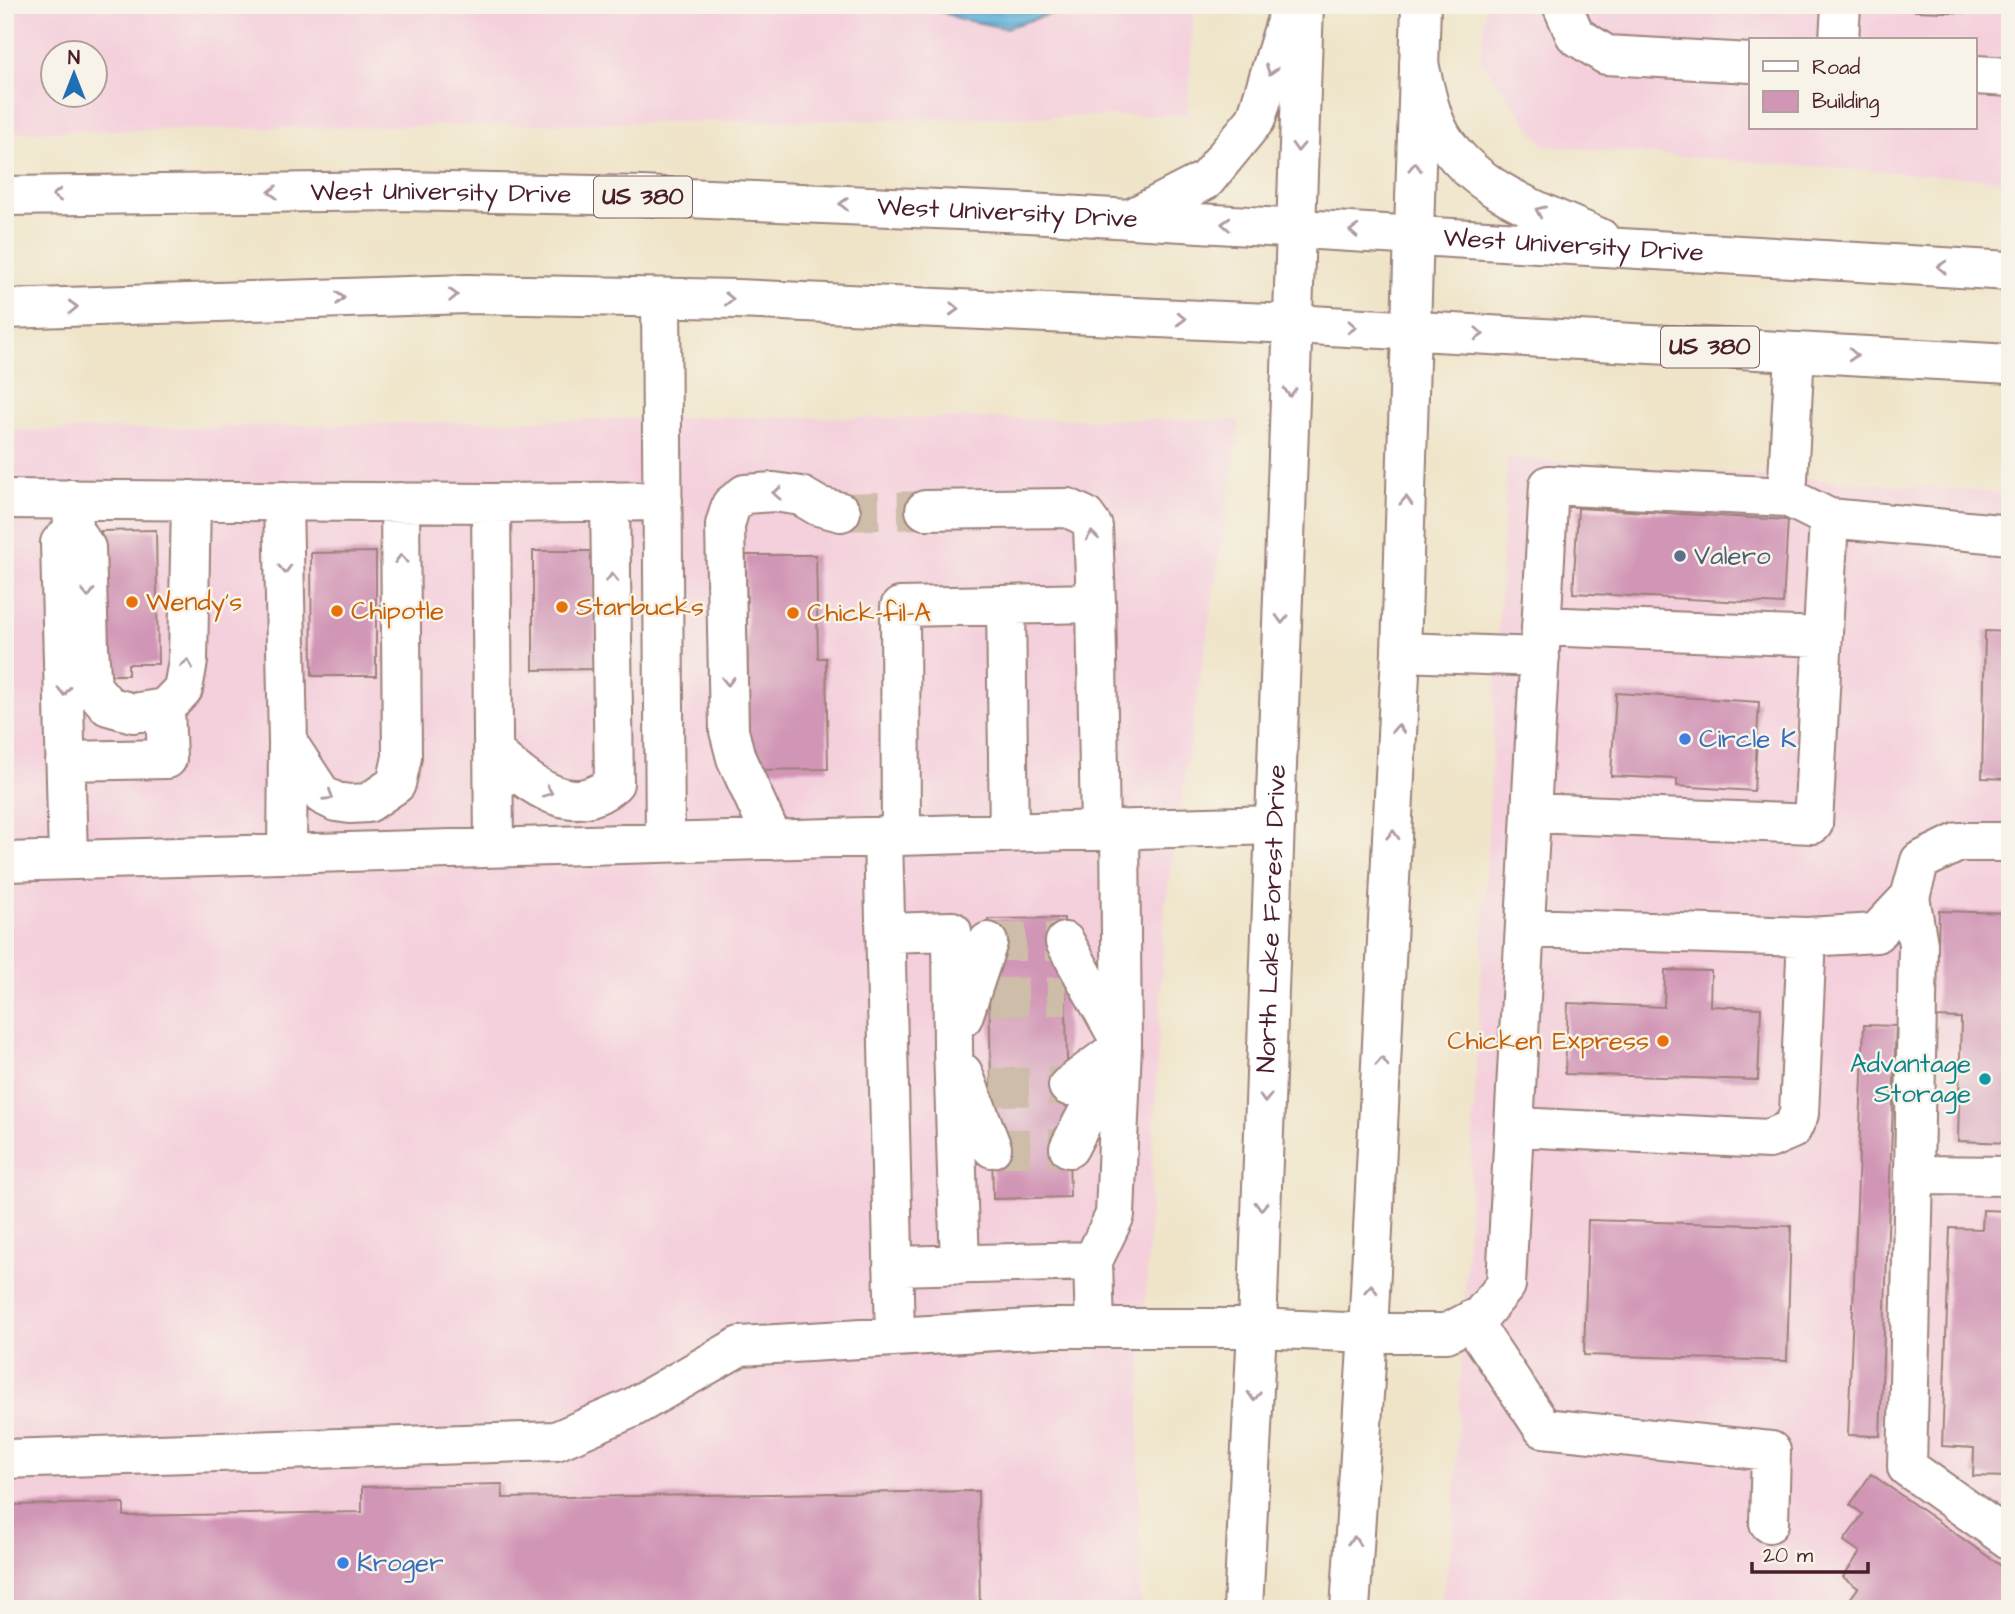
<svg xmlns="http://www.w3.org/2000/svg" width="2015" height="1614" font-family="'Architects Daughter',sans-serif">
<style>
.built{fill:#f4cfdc;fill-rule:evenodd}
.water{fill:url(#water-rules);stroke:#556984;stroke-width:2}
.building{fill:#d195b5}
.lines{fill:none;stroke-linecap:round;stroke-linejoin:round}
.minor-tunnel{stroke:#cebda9;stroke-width:38;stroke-dasharray:38 19;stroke-linecap:butt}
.minor-casing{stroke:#9c827a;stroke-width:42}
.major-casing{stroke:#9c827a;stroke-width:42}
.highway-casing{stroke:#9c827a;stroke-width:42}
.minor{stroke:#fff;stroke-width:38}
.major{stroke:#fff;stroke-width:38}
.highway{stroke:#fff;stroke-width:38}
.oneway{stroke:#ae9aa0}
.service-dot{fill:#5c6f8a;stroke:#f7f3e8;stroke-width:2.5}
.food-dot{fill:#e8710a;stroke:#f7f3e8;stroke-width:2.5}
.shop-dot{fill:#3f7fe0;stroke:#f7f3e8;stroke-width:2.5}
.culture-dot{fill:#0f9aa8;stroke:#f7f3e8;stroke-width:2.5}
.labels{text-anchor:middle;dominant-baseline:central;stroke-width:5;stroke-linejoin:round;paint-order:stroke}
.shield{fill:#f7f3e8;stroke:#7e5f64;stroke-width:2}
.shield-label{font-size:24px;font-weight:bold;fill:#4a1f2b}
.street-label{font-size:26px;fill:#4a1f2b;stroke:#f7f3e8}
.service-label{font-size:26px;fill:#4e5e75;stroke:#f7f3e8;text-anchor:start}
.food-label{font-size:26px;fill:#c56008;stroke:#f7f3e8;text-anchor:start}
.shop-label{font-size:26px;fill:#366cbe;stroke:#f7f3e8;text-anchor:start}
.culture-label{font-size:26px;fill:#0d838f;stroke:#f7f3e8;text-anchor:end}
</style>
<defs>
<pattern id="water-rules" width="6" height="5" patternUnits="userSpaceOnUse" patternTransform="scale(1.75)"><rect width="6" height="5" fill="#60b3dc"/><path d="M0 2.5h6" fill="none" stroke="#5191b3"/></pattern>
</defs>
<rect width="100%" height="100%" fill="#f7f3e8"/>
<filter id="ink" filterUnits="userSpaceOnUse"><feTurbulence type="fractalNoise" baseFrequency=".0143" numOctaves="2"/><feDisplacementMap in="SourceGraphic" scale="14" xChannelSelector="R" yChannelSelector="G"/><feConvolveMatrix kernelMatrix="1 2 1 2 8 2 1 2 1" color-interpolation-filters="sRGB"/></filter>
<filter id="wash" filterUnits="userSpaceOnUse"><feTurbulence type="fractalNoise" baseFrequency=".00686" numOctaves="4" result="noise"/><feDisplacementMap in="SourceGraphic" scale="28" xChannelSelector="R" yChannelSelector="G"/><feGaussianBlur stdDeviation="1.57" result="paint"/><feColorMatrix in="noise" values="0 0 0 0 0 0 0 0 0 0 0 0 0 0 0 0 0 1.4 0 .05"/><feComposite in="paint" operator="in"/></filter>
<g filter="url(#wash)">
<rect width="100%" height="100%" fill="#efe4c8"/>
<!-- built -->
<path class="built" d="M5,5H1194L1188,115L5,132ZM52,52H94V94H52Z
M1485,5H2010V181L1544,146L1481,60ZM1751,40H1975V128H1751Z
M722,417L1240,420L1165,907L1139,1435L1140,1609H5V431Z
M1507,458L2010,493V1609H1439L1452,1544Z"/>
<!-- water -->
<path class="water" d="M925,5H1064L1054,13L1005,28L960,19Z"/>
<g id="blocks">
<!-- building -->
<path class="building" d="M1618,5H1667V11L1618,8Z
M1915,5H1975V13L1915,11Z
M1578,508L1788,520L1783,604L1573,593Z
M156,530L158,664H128V675H102L101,531Z
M533,551H595L596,669L533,670Z
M376,552V676H312L311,553Z
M746,555H816L818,658H826L828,769L749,770Z
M1985,631L2010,632V779L1982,778Z
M1616,693L1759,702L1754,791L1677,786V779L1611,776Z
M1939,911L2010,913V1143L1958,1141L1961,1018L1936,1017Z
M1064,918L1070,1197L993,1199L988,919Z
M1665,970L1711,971L1710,1006L1761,1008L1758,1080L1565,1074L1568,1003L1664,1007Z
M1864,1025L1896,1026L1880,1436L1848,1435Z
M1983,1210L2010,1211V1477L1973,1476L1974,1448L1942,1446L1950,1228L1982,1229Z
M1588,1220L1791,1226L1787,1361L1584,1355Z
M1871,1474L2010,1572V1609H1849L1845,1606L1858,1588L1843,1577L1860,1552L1844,1541L1863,1514L1850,1505Z
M502,1484L503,1498L978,1491L980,1609H5V1517H11L10,1505L124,1503V1516L362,1512V1487Z"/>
</g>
</g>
<g filter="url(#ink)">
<use href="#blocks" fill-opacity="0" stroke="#9c827a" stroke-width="2"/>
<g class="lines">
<!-- minor-tunnel -->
<path class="minor-tunnel" d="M841,512L925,510
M988,942H1065
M990,997L1066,996
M991,1087L1068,1086
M992,1148H1069"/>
<!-- minor casing -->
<g class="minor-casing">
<path id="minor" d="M1562,5L1575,35L1606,55L1751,63
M1839,40L1841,5
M1975,75L2010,77
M661,298L665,842
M1787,497L1795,352
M5,499L491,503
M72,499L73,530L86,548L89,648L92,687L108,706L133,713L165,708L183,689L188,661L191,500
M283,501L288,743L287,854
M925,510L1068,508L1085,516L1093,527L1096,603
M1829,518L1813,824L1531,813L1514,1127L1769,1139L1792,1129L1799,1114L1807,937L1876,933L1910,897L1920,861L1959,842H2010
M1006,605L1009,833
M1541,626L1822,637
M1401,652L1540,657
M288,743L322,795L336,802L350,804L368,803L396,784L402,757L400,502
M493,752C527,781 570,822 614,783L610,501
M65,761L167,759L165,708
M1531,813L1549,485L1787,497L1829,518L2010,535
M883,836L895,1336
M901,836L900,607L1096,603L1100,830
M773,840L736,758L729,731L725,525L731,505L745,494L774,492L801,496L818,506L841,512
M494,847L491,503L663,501
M68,860L60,543L72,531
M5,862L1275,825
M1910,897L1918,944L1914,1175L2010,1176
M1525,928L1807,937
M886,933L952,931L953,1048L960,1265
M1065,942L1120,1041
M963,1017L988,942
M963,1073L992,1148
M1068,1086L1115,1051
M1069,1148L1117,1056
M1914,1175L1907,1467L2010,1540
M893,1266L1093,1261
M1471,1320L1543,1428L1771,1451L1769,1523
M1095,1328L1093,1261L1115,1215L1122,1045L1120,829
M1368,1333H1447L1481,1315L1506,1285L1514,1127
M5,1459L556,1441L632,1408L740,1346L1049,1328H1257"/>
</g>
<!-- major casing -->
<g class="major-casing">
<g id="major">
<path d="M1257,1328L1368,1333"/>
<path id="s1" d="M1243,1609L1257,1328L1304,5"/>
<path d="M1350,1609L1368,1333L1401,652L1421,5"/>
</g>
</g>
<!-- highway casing -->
<g class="highway-casing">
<g id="highway">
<path d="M1419,64C1426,91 1430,121 1447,144C1482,194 1547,214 1600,238"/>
<path id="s2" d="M5,196L401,191L641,196L1029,213L2010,271"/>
<path d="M1132,218L1206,180L1256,119L1291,5"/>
<path d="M5,309L467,294L737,299L1293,324L2010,364"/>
</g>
</g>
<!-- minor -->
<use href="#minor" class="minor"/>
<!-- major -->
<use href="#major" class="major"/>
<!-- highway -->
<use href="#highway" class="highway"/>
</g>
<!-- one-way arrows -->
<defs><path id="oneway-chevron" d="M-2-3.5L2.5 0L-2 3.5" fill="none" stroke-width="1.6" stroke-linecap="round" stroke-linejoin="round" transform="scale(1.75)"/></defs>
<g class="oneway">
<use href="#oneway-chevron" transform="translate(1271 70) rotate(107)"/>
<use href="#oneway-chevron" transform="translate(1298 147) rotate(92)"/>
<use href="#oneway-chevron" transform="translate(1415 167) rotate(-88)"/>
<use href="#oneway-chevron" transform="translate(273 192) rotate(179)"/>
<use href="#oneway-chevron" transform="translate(57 195) rotate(179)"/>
<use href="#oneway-chevron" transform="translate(844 204) rotate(-178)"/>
<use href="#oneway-chevron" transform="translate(1540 211) rotate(-156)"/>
<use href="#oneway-chevron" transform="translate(1226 224) rotate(-177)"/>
<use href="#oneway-chevron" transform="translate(1354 231) rotate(-176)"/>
<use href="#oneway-chevron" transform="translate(1942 267) rotate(-177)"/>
<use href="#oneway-chevron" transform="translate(453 295) rotate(-2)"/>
<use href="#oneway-chevron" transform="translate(340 298) rotate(-2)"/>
<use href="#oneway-chevron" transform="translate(729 299) rotate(1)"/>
<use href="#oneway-chevron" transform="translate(73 307) rotate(-2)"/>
<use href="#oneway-chevron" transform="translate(954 309) rotate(2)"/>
<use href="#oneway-chevron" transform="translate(1181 319) rotate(2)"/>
<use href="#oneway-chevron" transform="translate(1352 327) rotate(3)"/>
<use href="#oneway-chevron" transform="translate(1479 334) rotate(3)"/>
<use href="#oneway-chevron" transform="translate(1853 355) rotate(3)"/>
<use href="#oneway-chevron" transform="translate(1290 392) rotate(92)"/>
<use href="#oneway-chevron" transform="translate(777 493) rotate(-177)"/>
<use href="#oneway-chevron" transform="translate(1406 501) rotate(-88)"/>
<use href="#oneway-chevron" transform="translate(1092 536) rotate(-97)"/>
<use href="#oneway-chevron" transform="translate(401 559) rotate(-91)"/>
<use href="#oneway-chevron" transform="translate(285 569) rotate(89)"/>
<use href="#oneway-chevron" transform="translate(612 578) rotate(-91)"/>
<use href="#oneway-chevron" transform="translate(88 593) rotate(89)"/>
<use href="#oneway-chevron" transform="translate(1282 619) rotate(92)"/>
<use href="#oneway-chevron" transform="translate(187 664) rotate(-82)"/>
<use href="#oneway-chevron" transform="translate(728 681) rotate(89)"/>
<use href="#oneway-chevron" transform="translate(64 691) rotate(89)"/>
<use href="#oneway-chevron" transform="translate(1398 729) rotate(-87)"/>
<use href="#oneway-chevron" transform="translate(548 792) rotate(22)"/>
<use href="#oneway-chevron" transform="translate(329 796) rotate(33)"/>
<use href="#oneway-chevron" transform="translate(1393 835) rotate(-87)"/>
<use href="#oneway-chevron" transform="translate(1382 1062) rotate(-87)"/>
<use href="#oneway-chevron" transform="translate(1265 1098) rotate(92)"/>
<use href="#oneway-chevron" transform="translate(1261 1206) rotate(92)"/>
<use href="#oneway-chevron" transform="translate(1371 1289) rotate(-87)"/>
<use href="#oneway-chevron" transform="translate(1254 1396) rotate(93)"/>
<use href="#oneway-chevron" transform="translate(1354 1541) rotate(-86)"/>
</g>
</g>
<!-- markers -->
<circle class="service-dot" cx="1680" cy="556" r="7"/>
<g class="food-dot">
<circle cx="132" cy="602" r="7"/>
<circle cx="562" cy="607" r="7"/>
<circle cx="337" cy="611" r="7"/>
<circle cx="793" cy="613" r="7"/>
<circle cx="1663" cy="1041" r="7"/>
</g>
<g class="shop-dot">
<circle cx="1685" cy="739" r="7"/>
<circle cx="343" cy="1563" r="7"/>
</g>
<circle class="culture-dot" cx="1985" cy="1079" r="7"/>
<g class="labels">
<!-- shield labels -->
<g class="shield">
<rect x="594" y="176.5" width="98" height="41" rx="5"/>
<rect x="1661" y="326.5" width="98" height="41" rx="5"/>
</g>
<g class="shield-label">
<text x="643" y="197">US 380</text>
<text x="1710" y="347">US 380</text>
</g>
<!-- street labels -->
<g class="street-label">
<text stroke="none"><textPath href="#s2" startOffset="436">West University Drive</textPath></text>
<text stroke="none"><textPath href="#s2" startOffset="1003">West University Drive</textPath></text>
<text stroke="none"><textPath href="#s2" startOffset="1570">West University Drive</textPath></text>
<text stroke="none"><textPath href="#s1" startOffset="691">North Lake Forest Drive</textPath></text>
</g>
<!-- service labels -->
<g class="service-label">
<text x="1694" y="556">Valero</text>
</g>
<!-- food labels -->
<g class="food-label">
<text x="146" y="602">Wendy's</text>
<text x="576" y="607">Starbucks</text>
<text x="351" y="611">Chipotle</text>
<text x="807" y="613">Chick-fil-A</text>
<text x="1649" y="1041" text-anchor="end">Chicken Express</text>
</g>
<!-- shop labels -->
<g class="shop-label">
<text x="1699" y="739">Circle K</text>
<text x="357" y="1563">Kroger</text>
</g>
<!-- culture labels -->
<g class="culture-label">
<text x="1971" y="1064">Advantage<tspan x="1971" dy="30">Storage</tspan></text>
</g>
</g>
<!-- margin -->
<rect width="2015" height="1614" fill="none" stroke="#f7f3e8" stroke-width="28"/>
<!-- legend -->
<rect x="1749" y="38" width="228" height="91" fill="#f7f3e8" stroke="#b29e9c" stroke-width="2"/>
<rect x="1763" y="61" width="35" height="10" fill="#ffffff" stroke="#b29e9c" stroke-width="2"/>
<text x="1812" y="74" font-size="21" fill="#4a1f2b">Road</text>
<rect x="1763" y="91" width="35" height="21" fill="#d195b5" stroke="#b29e9c" stroke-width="2"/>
<text x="1812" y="108" font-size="21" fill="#4a1f2b">Building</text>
<!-- north arrow -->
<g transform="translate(74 74)"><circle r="33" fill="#f7f3e8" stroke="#b29e9c" stroke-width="2"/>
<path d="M0-5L12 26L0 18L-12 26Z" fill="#1f6fb2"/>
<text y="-10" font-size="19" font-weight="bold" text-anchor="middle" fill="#4a1f2b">N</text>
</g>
<!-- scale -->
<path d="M1752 1562v10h116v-10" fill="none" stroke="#4a1f2b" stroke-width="3.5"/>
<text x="1763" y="1562" font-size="21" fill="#4a1f2b" stroke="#f7f3e8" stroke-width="5" paint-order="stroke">20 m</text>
</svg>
